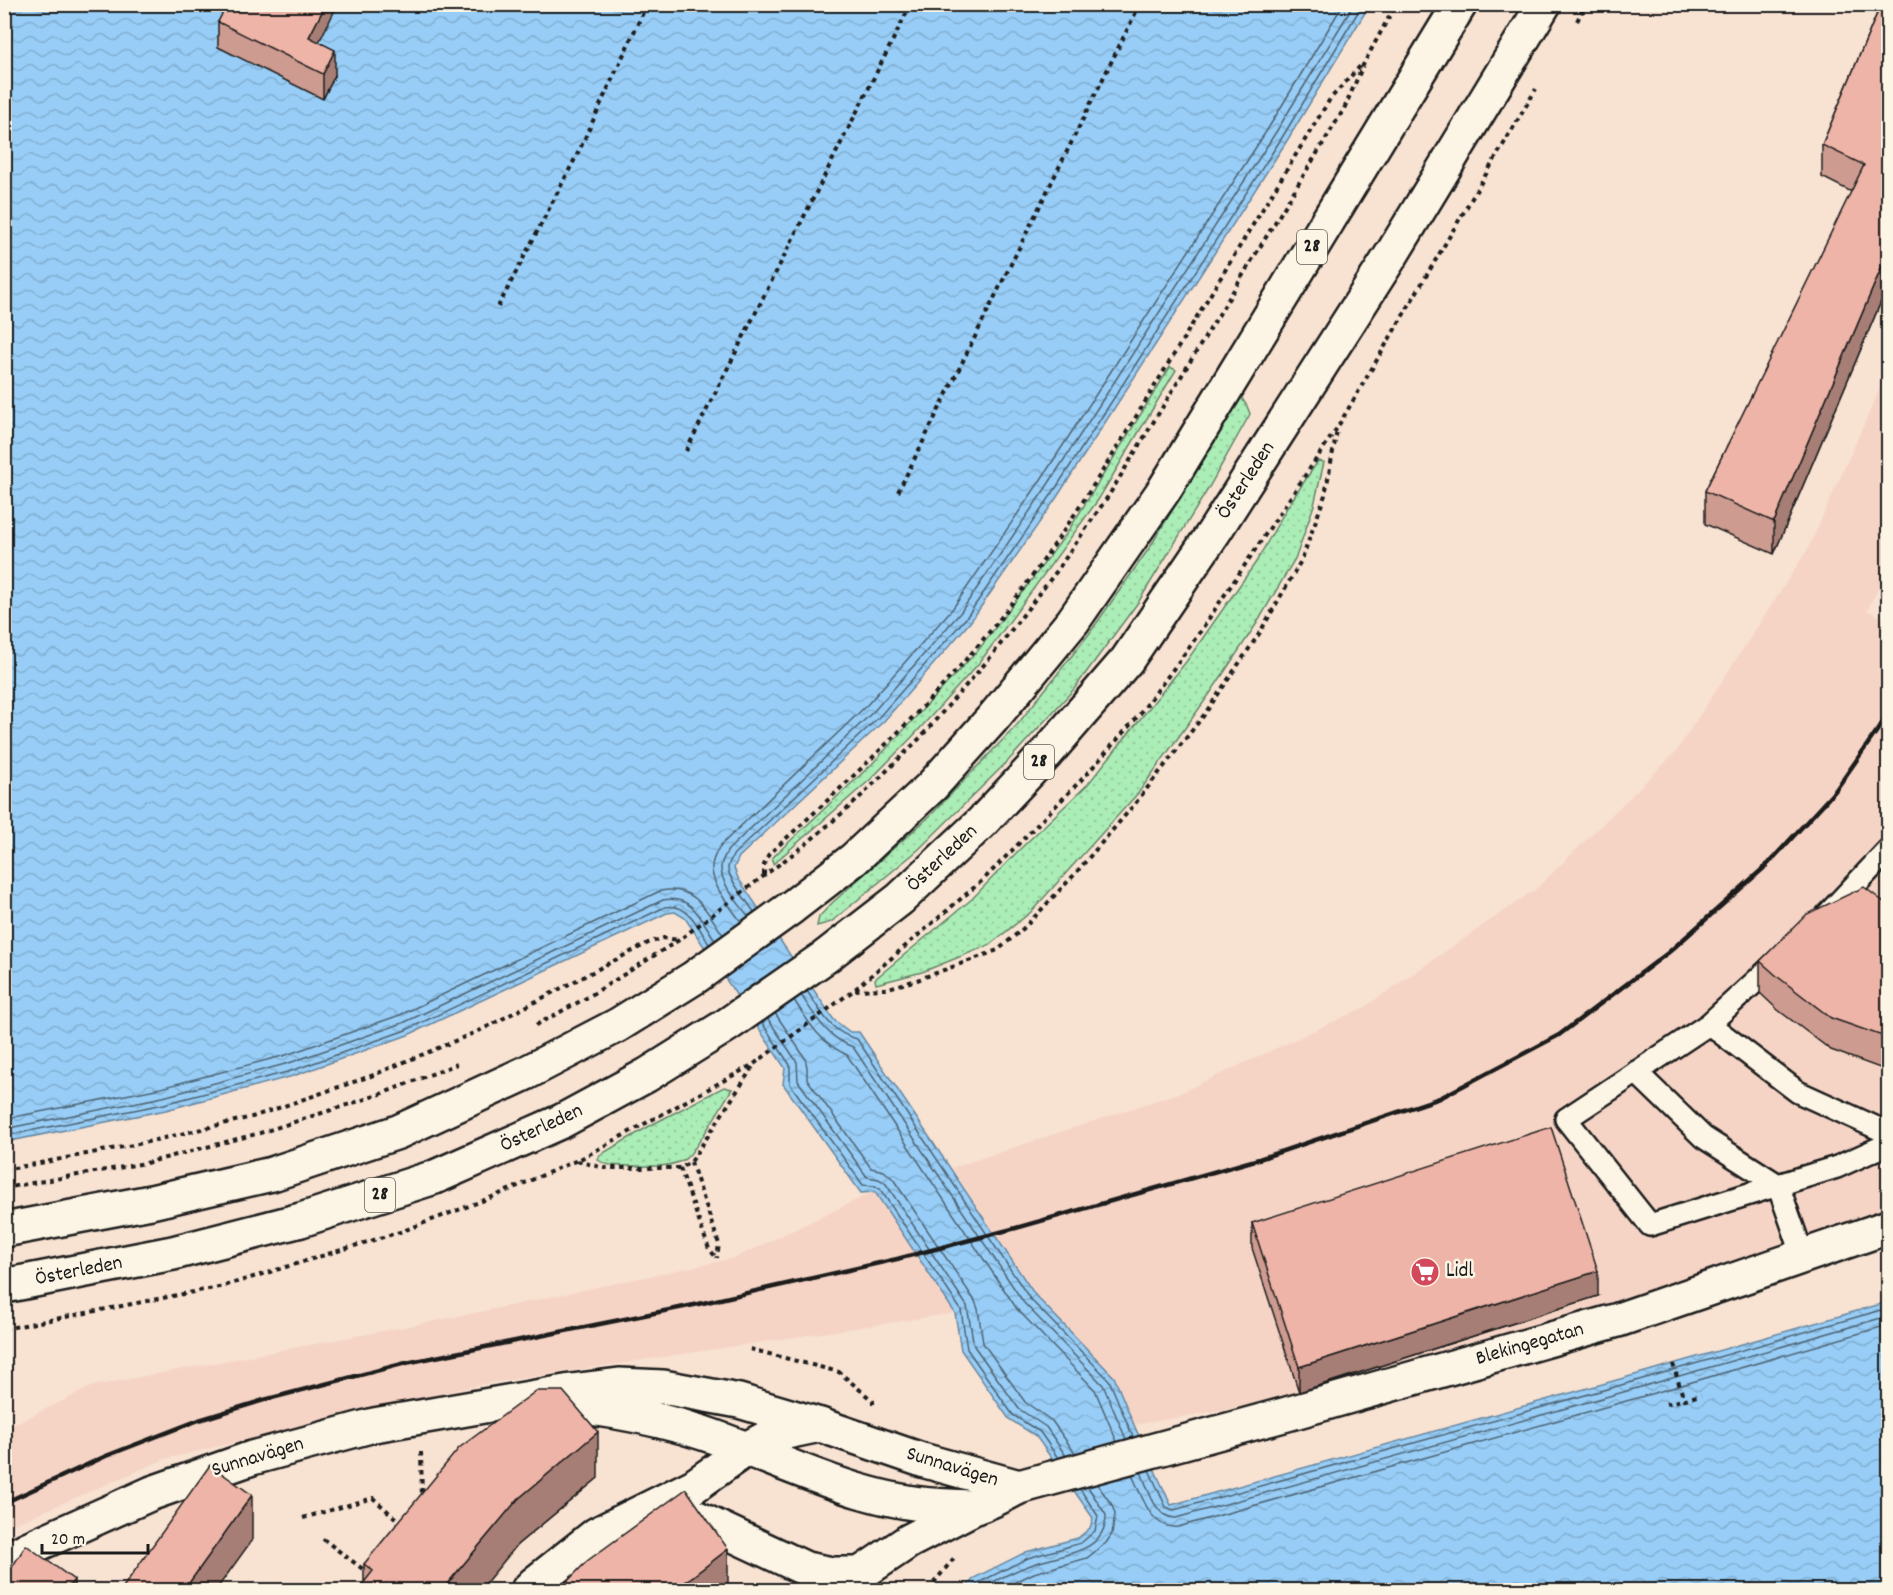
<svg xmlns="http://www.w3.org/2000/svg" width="1893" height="1595" font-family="Dekko,sans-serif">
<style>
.built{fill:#f5d4c5}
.grass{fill:url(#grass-dots);stroke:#648469;stroke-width:1.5}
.water{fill:url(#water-waves);stroke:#66869f;stroke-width:1.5}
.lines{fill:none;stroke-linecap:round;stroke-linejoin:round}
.shore{stroke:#4d6373;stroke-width:1.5}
.lane-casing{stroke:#1c1c1c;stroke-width:26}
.street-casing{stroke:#1c1c1c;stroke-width:38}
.secondary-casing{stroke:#1c1c1c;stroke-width:38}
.primary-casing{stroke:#1c1c1c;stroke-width:38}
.path{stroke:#1c1c1c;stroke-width:4;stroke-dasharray:4.5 4.5;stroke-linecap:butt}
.lane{stroke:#fcf5e5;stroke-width:21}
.street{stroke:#fcf5e5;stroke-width:33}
.secondary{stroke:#fcf5e5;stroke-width:33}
.primary{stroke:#fcf5e5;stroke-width:33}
.rail{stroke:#1c1c1c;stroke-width:4.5}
.wall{fill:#cd9b90;stroke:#1c1c1c;stroke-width:1.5}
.shaded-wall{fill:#a77e75;stroke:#1c1c1c;stroke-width:1.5}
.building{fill:#eeb4a7;stroke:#1c1c1c;stroke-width:1.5}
.labels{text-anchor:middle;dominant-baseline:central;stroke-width:5;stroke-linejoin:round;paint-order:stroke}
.shield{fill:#fcf5e5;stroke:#5f5d58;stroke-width:1.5}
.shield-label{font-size:20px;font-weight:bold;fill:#1c1c1c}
.street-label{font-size:21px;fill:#1c1c1c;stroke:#fcf5e5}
.poi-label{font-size:21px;fill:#1c1c1c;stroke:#fcf5e5;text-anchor:start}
</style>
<defs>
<pattern id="grass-dots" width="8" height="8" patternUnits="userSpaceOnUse" patternTransform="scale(1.5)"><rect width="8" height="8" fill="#abedb6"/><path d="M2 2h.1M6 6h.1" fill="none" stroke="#93cb9c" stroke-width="1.8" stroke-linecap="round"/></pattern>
<pattern id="water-waves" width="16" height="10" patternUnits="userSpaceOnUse" patternTransform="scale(1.5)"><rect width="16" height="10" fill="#97cdf6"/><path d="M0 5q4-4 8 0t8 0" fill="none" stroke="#82afd2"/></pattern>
</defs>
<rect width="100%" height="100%" fill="#f8e2d2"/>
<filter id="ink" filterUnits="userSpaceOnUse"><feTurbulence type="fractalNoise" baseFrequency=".0167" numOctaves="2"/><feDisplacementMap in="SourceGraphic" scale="12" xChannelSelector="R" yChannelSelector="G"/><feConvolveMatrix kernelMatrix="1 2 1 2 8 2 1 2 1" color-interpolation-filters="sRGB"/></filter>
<g filter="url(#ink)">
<!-- built -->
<path class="built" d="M1888,371V570L1867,610L1883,618L1888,608V1207L1695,1283L1282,1400L1134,1425L1114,1377L1035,1295L952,1168L1182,1092L1365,1007L1536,889L1675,753L1808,549Z
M875,1191L955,1313L483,1384L165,1459L5,1528V1429L93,1386L451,1318L735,1258Z"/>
<!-- grass -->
<path class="grass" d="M1170,367L1176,370L1098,500L980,662L914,735L871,779L773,864L772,858L872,764L980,648L1067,533Z
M1241,397L1247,406L1250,414L1208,489L1139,601L1074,689L1008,761L918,850L831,922L817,926L819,917L832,903L931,815L1017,725L1089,634L1150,547Z
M1318,461L1324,462L1314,505L1296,557L1257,623L1211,692L1139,792L1031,912L989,945L922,972L876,984L875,979L972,899L1019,850L1088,784L1186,662L1256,562L1288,506Z
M724,1087L732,1089C723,1103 696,1152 685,1159C670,1168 650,1166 634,1166C620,1165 609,1168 598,1160L600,1155L653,1124Z"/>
<!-- water -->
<path class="water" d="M5,5H1363L1366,11L1288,139L1057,497L971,621L884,721L739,857L734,868L738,878L834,1020L850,1032H859L1035,1295L1114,1377L1134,1425L1171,1505L1631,1376L1888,1302V1590H964L974,1578L1026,1552L1078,1538L1090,1528L1093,1518L1036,1436L1009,1419L961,1350L955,1313L875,1192L861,1193L783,1084L785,1068L685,918L675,912L667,913L408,1035L293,1076L166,1110L5,1142Z"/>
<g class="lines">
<!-- shore -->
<path class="shore" d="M754,912C748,902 728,879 728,868C728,863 732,858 734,854L879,717L966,618L1052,494L1283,136L1358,12V4
M748,916C739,903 721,885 721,868C721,862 725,855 728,850L874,711L960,613L1045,489L1276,132L1350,11V4
M741,922C731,907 711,886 712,867C712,859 717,851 721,845L867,705L953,608L1038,484L1269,127L1341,8V4
M807,991C822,1013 830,1032 857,1039L1030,1299L1109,1380L1133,1437
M801,995C816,1017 827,1038 853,1047L1024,1303L1103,1385L1126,1439
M794,1000C810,1025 820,1042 847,1055L1017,1309L1095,1390L1117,1442
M775,1013L805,1058L807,1067V1079L871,1168L884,1171L893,1179L975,1301L978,1309L983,1343L1025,1402L1052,1421L1075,1453
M768,1019L797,1062L798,1081L867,1177L879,1179L886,1184L967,1306L974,1346L1019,1409L1046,1427L1066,1456
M762,1023L790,1065V1084L863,1185L875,1186L880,1189L961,1310L967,1349L1013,1415L1040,1432L1058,1458
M4,1119L161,1088L286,1055L400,1015L660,891C695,884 706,910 723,935
M4,1129L163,1097L289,1063L403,1023L663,900C693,895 701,919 715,940
M4,1136L164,1104L291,1071L406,1030L665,907C689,903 698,927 709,944
M1149,1470L1166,1507L1174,1510L1632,1382L1888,1308
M1141,1472C1148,1488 1155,1519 1176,1518L1634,1389L1888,1316
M1132,1475C1142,1495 1150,1530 1178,1527L1637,1398L1888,1325
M972,1590L978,1583L1028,1558L1081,1543L1095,1531L1098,1516L1080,1489
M981,1590C993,1581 1016,1570 1031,1565C1058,1554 1106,1555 1106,1515L1088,1487
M999,1590L1034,1573L1087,1558L1106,1543L1112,1534L1115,1514L1112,1505L1097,1484"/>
<!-- lane casing -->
<g class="lane-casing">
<path id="lane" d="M1827,915L1888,850
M1780,959L1709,1024L1798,1092L1888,1133
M1709,1024L1566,1119L1650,1225L1778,1185L1803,1256
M1636,1072L1703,1137L1778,1185L1837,1167L1888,1144"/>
</g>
<!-- street casing -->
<g class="street-casing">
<path id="street" d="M663,1502L806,1569L832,1574H860L909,1541L977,1506
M528,1590L534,1584L597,1534L694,1486L746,1449L772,1435L820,1425"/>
</g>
<!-- secondary casing -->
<g class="secondary-casing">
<path id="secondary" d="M525,1400C585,1406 645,1414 703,1433C784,1460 863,1505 950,1506C958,1506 969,1508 977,1506C990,1503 1007,1493 1019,1487L1287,1414L1618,1320L1888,1227
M4,1562L27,1549L152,1493L252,1458L374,1425L571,1391L619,1385L663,1387L739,1401L820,1425L922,1460L1019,1487"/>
</g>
<!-- primary casing -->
<g class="primary-casing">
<path id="primary" d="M4,1230L151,1202L272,1174L398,1132L526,1073L618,1025L695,977L792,907L854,859L932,786L993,718L1073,621L1164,490L1460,4
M4,1286L173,1253L301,1220L435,1177L562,1121L647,1075L727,1025L825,957L900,899L982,822L1045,755L1127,660L1214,532L1392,254L1544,4"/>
</g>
<!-- path -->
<path class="path" d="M1577,21L1586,4
M498,307L578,153L647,4
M686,451L911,4
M898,492L1140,4
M764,875V865L769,854C843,787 916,719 981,642C1049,561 1104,469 1159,379C1216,285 1273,192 1330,99L1362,64
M855,990L885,989L917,980L998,950L1025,927L1074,875L1134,805L1204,715L1259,634L1302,559L1325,495L1337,430
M536,1025L588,997L679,940L806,844L854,803L919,739L989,659L1056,572L1109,495L1344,109L1364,63L1396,4
M577,1161L604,1168H680L691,1162L754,1065
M691,1162L719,1244L717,1258
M680,1168L709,1249L716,1257
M4,1170L143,1143L252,1117L371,1076L481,1030L648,943L664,938L679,940
M4,1188L146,1163L260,1133L381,1094L457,1064
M4,1329L224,1286L403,1231L495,1196L582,1158L754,1064L854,990L984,879L1085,776L1139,715L1191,645L1337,428L1536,89
M750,1349L839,1372L873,1401V1406
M1673,1364L1684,1400
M1666,1404L1701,1395
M421,1452L422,1498
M303,1518L373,1498L401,1523
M323,1539L368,1573
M928,1590L954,1558"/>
<!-- lane -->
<use href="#lane" class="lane"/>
<!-- street -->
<use href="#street" class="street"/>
<!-- secondary -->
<use href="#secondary" class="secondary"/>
<!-- primary -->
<use href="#primary" class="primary"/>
<!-- rail -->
<path class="rail" d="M4,1503L106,1456L199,1420L264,1400L406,1363L694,1305L897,1259L1016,1228L1259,1159L1440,1098L1559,1035L1669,952L1766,866L1835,791L1888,715"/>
</g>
<!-- wall -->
<path class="wall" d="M1881,4L1888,285L1774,554L1705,524V491L1852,192L1822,177V145Z
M218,22L319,42L335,75L323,99L218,47Z
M1888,905V1071L1831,1050L1778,1010L1760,993V961Z
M1252,1223L1598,1296L1299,1392L1252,1248Z
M598,1478L518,1544L364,1584V1564Z"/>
<!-- shaded-wall -->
<path class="shaded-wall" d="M326,4H338L309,62V37Z
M335,50V75L323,99V74Z
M1888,252V285L1774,554V522Z
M1598,1271V1296L1299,1392V1367Z
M598,1432V1478L518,1544L480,1590H442L518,1499Z
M252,1495V1540L216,1590H189V1583Z
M728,1549V1590H675Z
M74,1580V1590H66Z"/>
<!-- building -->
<path class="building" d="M227,4H326L309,37L335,50L323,74L218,22Z
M1881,4H1888V252L1774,522L1705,491L1864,165L1822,145Z
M1864,887L1888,905V1038L1831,1018L1778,977L1760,961L1807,914Z
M1551,1127L1598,1271L1299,1367L1252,1223Z
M536,1391H563L598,1432L518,1499L442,1590H358L373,1571L364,1564L459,1448Z
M210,1465L252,1495L189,1583L200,1590H121Z
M686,1489L728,1549L675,1590H559L587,1561Z
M26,1545L74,1580L66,1590H4V1569L9,1572Z"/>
</g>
<!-- icons -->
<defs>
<g id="supermarket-disc" transform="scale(1.5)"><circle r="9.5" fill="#d1495b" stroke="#fcf5e5"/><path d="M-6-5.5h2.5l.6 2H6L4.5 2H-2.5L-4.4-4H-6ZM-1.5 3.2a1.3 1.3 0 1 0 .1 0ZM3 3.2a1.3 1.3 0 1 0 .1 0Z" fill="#fff"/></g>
</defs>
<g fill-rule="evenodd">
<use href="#supermarket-disc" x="1425" y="1272"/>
</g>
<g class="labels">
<!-- shield labels -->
<g class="shield">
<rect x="1297" y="230" width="30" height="34" rx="4.5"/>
<rect x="1024" y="745" width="30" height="34" rx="4.5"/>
<rect x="365" y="1178" width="30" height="34" rx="4.5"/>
</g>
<g class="shield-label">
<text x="1312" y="247">28</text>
<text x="1039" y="762">28</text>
<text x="380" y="1195">28</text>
</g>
<!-- street labels -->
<g class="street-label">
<text transform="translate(1247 481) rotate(-57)">Österleden</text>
<text transform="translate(943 859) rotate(-43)">Österleden</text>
<text transform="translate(542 1129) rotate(-25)">Österleden</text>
<text transform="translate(79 1272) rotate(-11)">Österleden</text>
<text transform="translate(1530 1345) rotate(-16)">Blekingegatan</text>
<text transform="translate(258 1458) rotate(-17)">Sunnavägen</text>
<text transform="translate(952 1468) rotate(17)">Sunnavägen</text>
</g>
<!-- poi labels -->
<g class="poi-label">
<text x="1446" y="1272">Lidl</text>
</g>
</g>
<!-- margin -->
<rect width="1893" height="1595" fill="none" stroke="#fcf5e5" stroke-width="24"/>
<rect x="12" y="12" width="1869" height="1571" fill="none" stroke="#1c1c1c" stroke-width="2" filter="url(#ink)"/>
<!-- scale -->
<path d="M42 1544v9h106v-9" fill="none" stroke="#1c1c1c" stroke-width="3"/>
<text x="51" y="1544" font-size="18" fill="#1c1c1c" stroke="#fcf5e5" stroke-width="4.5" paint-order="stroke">20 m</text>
</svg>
